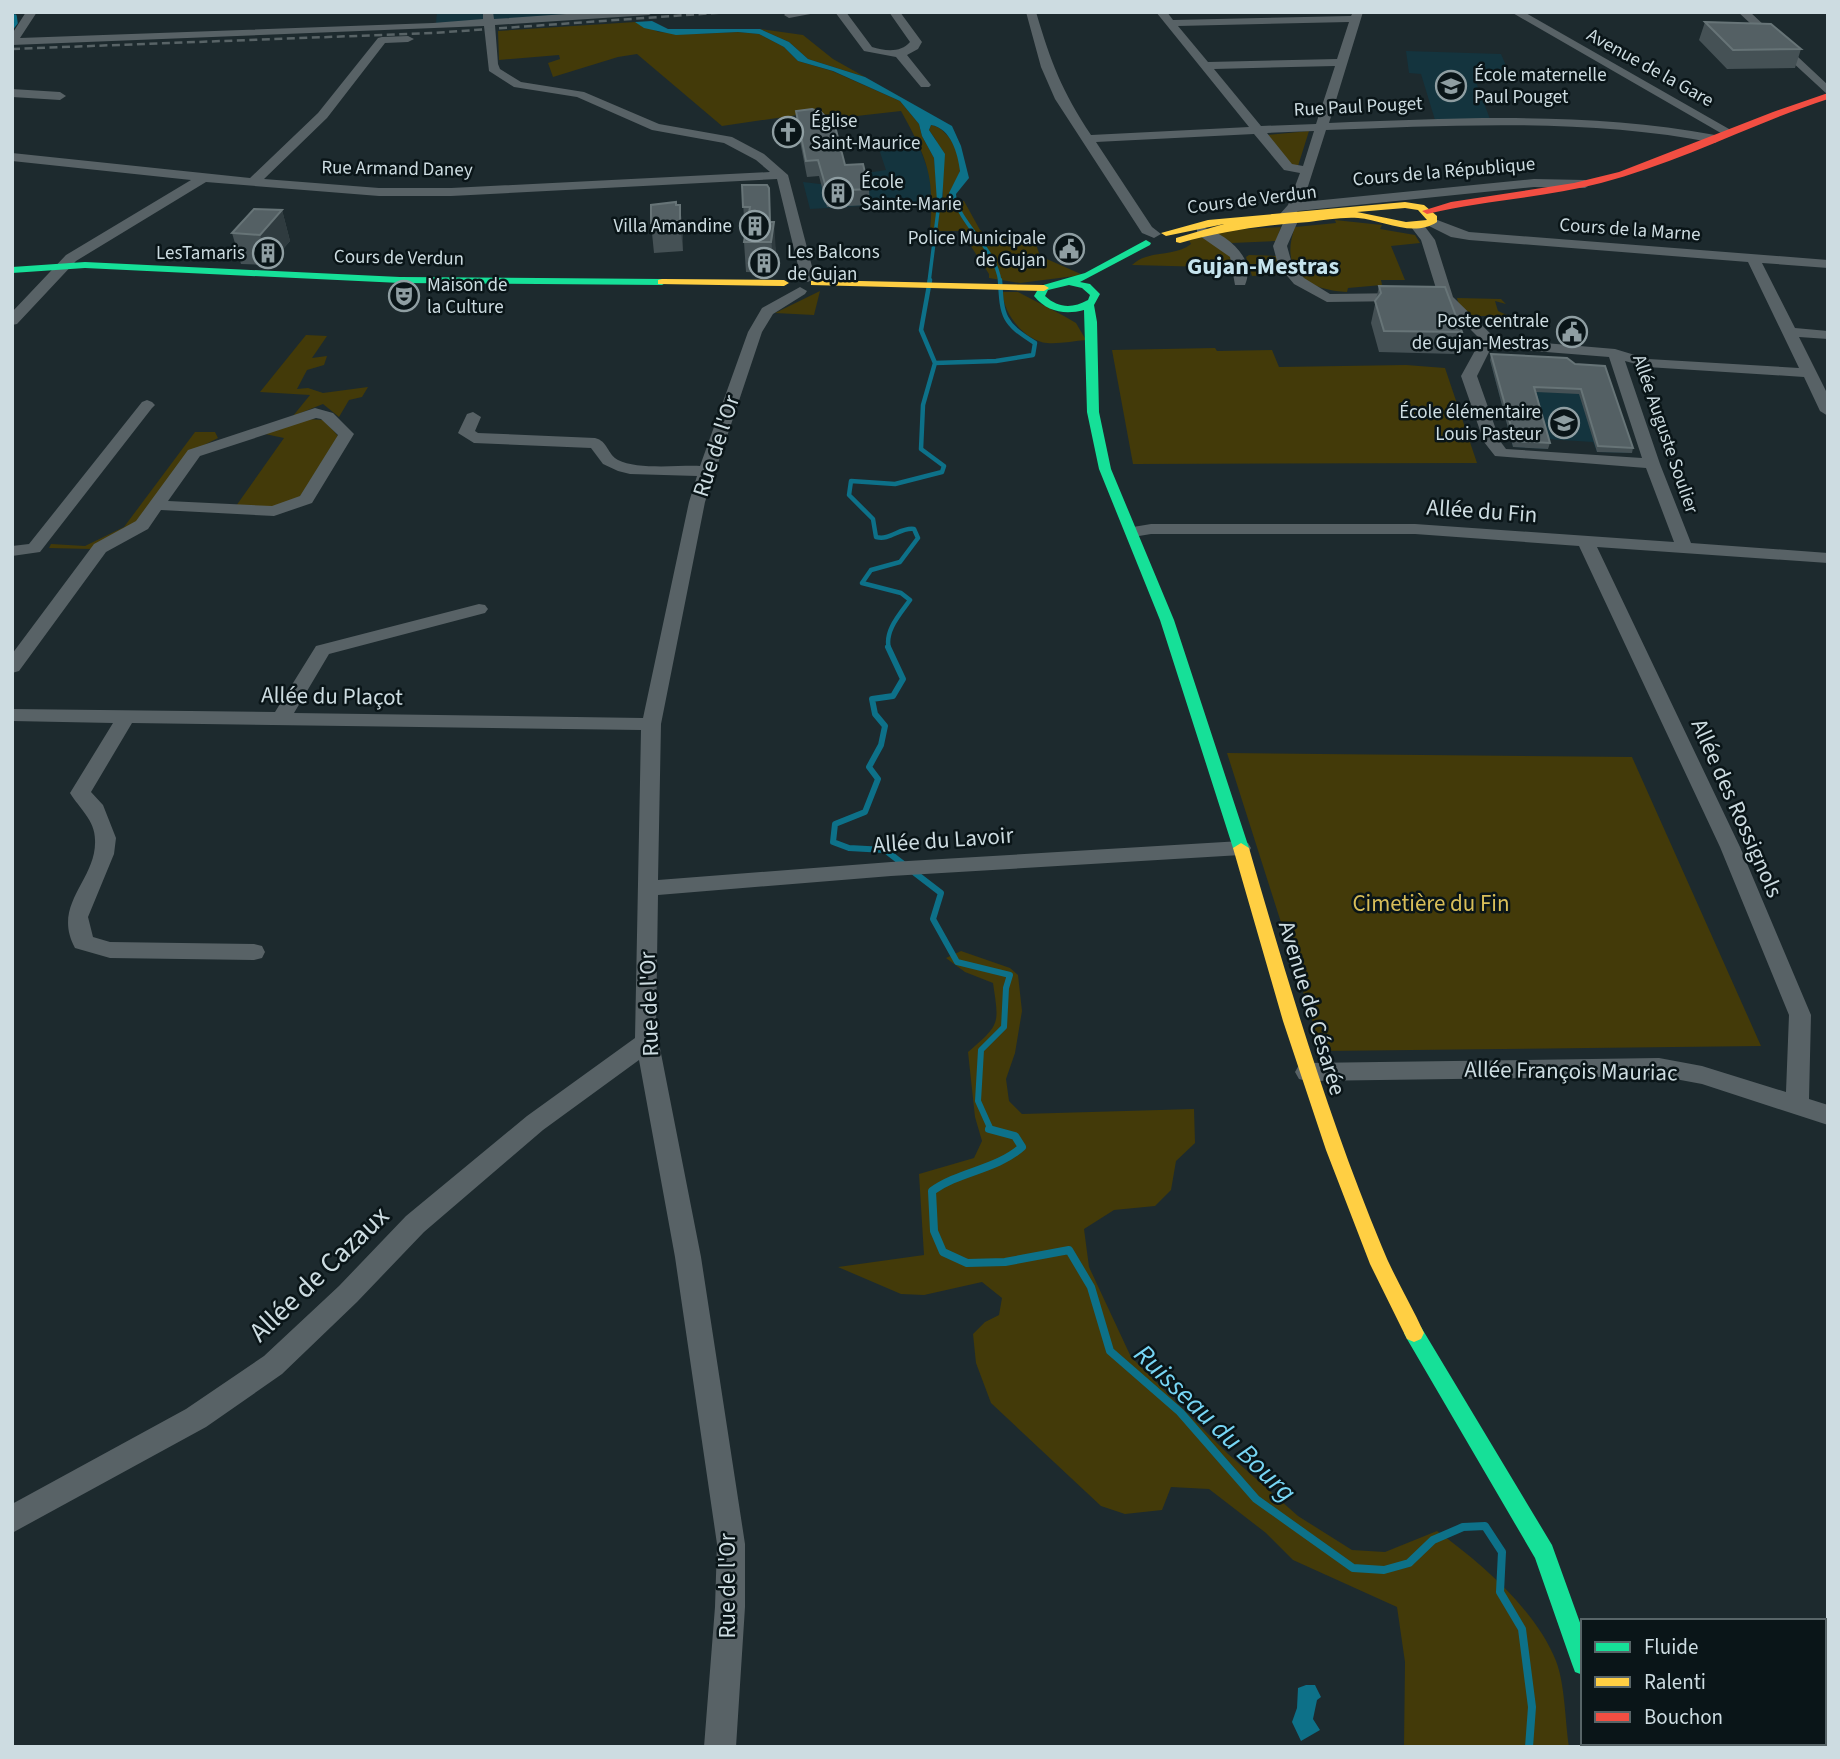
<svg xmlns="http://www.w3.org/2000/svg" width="1840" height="1759" font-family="'Source Sans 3',sans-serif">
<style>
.built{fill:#14343e}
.green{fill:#433a09}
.water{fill:#0d7189}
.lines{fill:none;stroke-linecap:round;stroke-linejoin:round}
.stream-far3{stroke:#0d7189;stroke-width:3.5}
.stream-far2{stroke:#0d7189;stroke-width:4.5}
.stream-far1{stroke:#0d7189;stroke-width:6}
.stream{stroke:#0d7189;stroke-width:8}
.street{fill:#586266;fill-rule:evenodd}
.fast{fill:#16e098;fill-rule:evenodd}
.slow{fill:#ffcf43;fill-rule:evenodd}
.jam{fill:#f24e42;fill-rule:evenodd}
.rail{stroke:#586366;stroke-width:2.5;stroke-dasharray:8 4.5;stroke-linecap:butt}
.wall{fill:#455155}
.shaded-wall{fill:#2f3b3f}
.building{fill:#546064;stroke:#677477;stroke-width:2}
.labels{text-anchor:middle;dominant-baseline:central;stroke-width:5;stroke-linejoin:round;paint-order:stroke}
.far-street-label{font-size:19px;fill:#cddce1;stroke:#0a1518}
.far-poi-label{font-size:19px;fill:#cddce1;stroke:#0a1518;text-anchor:start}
.street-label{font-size:23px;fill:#cddce1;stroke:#0a1518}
.park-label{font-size:23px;fill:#d8be59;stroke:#0a1518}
.far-district-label{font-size:24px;font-weight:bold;fill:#c5e3ed;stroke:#0a1518}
.near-street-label{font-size:28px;fill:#cddce1;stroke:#0a1518}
.near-water-label{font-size:28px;font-style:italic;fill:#77d6f5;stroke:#0a1518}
</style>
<rect width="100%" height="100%" fill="#1d2a2e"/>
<!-- built -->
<path class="built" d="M437,12H621L436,23Z
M1406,51L1501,54L1510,75L1473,74L1490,119L1435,120L1421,74L1409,73Z
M915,136L931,178L933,202L810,209L803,182L820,184L869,182L867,173L886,170L876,140Z
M1490,360L1604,371L1632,453L1597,452L1593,442L1546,439L1548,449L1513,447Z"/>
<!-- green -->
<path class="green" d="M635,22L659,32L695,34L738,32L759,34L784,47L798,61L832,71L900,101L919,124L922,136L934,158L938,202H942L943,194L936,140L929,130L931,125C948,128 961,153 960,170C959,182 949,190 949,202L964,201L980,230L985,234L1032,233L1040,256L1083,275L1020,283L989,278V274L961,231H930C935,176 927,158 901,111L821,120L811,113L722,126L637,54L618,57L553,77L548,63L560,59L559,55L499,60L498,31Z
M760,29L803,35L833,59L865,77L808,59L789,42Z
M1309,131L1298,166L1290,165L1268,135Z
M1335,220L1382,225L1380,229L1415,235L1420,243L1391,246L1405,280H1381L1382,285L1348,288L1347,292C1306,290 1279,270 1295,227L1336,223Z
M1281,227L1276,241L1232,243L1213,231Z
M1204,237L1232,256L1234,272L1209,267L1132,265C1149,249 1173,258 1191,244L1189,240Z
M1249,255L1276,256L1284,274L1252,276L1246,257Z
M820,291L814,315L775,313Z
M1003,292H1018L1064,316L1076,323L1086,340C1074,341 1060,344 1047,343C1025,341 1002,313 1003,292Z
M1457,298L1501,299L1506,304L1495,301L1498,311L1509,316H1469L1459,306Z
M306,335L327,336L312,358L327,356L324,365L307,370L297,389L308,388L323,393L368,387L362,397L349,400L339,417L323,404L293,416L310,395L260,392Z
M1215,348L1217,351L1272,350L1279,367L1406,365L1445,368L1477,463L1133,464L1112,350Z
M306,419L324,420L338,436L300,497L274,507L236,506L284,438L265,434Z
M195,432H215L218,438L196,449L135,524L91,549L49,548L51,544L85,546L124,527Z
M1227,753L1632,757L1761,1046L1322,1051Z
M961,951L1010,968L1018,975L1022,1011L1015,1053L1006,1079L1009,1101L1022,1114L1194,1109L1195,1143L1176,1161L1171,1190L1155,1206L1114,1210L1084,1229L1089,1267L1131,1357L1227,1453L1298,1516L1352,1550L1385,1552L1437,1531C1481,1563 1536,1610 1556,1661C1565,1684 1565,1721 1569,1747H1404L1405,1662L1397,1607L1293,1560L1266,1533L1209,1489L1171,1487L1162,1510L1125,1514L1101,1506L991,1403L976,1363L973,1334L985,1322L999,1315L1002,1298L982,1282L924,1295L901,1294L838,1267L924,1255L919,1174L974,1158L982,1141L975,1117L968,1052C1001,1024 999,1024 993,983L965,972L946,958Z"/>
<!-- water -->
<path class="water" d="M652,21L668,29H760L789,42L808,59L865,77L952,126L961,146L969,178L956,194L957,202H949V193L960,171C958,154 951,128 931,125L929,130L945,154L942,202H937L934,158L922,136L919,124L900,101L833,71L798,61L784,47L759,34L738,32L676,35L644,28L635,22Z
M1306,1685H1315L1321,1697L1317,1700L1313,1719L1320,1730L1301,1741L1292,1722L1297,1708L1298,1688Z"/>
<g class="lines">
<!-- stream-far3 -->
<path class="stream-far3" d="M12,28L16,23L15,16
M953,195C962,227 996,249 1000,282
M929,282L940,195"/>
<!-- stream-far2 -->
<path class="stream-far2" d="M935,363L996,361L1033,355L1035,343C1003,323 1002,317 1000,280
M889,649C884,631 900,614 910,600L901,593L862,583L871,570L900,562L918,538L914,529C900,527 890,541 876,537L873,519L849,495L851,481L895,484L942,472L944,466L921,449L923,405L935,363L921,330L930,280"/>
<!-- stream-far1 -->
<path class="stream-far1" d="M888,647L903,679L893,696L872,699L875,714L885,726L881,745L869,767L878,779L865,812L835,824L833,842L849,848L885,850L941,893L933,919L957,962L1010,975L1006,988L1004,1027L981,1050L978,1101L991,1130"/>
<!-- stream -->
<path class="stream" d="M989,1129L1015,1136L1022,1147C996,1170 960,1171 932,1191L934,1231L943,1252L967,1263L1005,1262L1069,1250L1091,1287L1110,1351L1180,1412L1256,1499L1353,1568L1384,1570L1409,1563L1433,1540L1463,1527L1485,1526L1502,1552L1500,1592L1522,1629L1532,1707L1529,1747"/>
<!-- street -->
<path class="street" d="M26,12H37L20,38L433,23L483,19V12H493L494,19L595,12H654L649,15L495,25L498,64L500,69L521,82L584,92L659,124L732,137L764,154L788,175L815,278L808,282L801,278L777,179L451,196H379L206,182L76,261L17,324L12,325V312L66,255L191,180L12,161V153L250,178L318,113L378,38L382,37L408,36L414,39L408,42L385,43L327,118L264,179L379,188H451L770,172L756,160L724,143L652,130L577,97L514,87L489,71L484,26L12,45V34Z
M787,12H821L789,18L784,15Z
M835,12H846L872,47C885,51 901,53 910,42L889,12H900L922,42L918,49L907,55L931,85L929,87H921L896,57L864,51Z
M1026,12H1036C1051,63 1062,91 1091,135L1249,127L1156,12H1167L1173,20L1351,16L1353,12H1363L1329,123C1456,118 1589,111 1715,135L1721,139L1715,143C1588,118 1455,125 1326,130L1303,202L1534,179L1585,180L1591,184L1585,188L1534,187L1298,211L1287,218L1280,214L1288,205L1300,173L1284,170L1254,134L1096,142L1152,227L1161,234L1154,238L1142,233L1055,99L1041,67ZM1349,22L1337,59L1208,62L1178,26ZM1335,66L1316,124L1261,126L1214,69ZM1314,131L1303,166L1292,164L1267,133Z
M1511,12H1524L1736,133L1726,136Z
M1738,12H1750L1828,85V95Z
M12,89L60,92L66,96L60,100L12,97Z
M1291,217L1298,221L1287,246L1292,264L1304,278L1330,294L1405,293L1412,297L1405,301L1327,302L1294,284L1278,265L1273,246L1284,221Z
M1432,218L1469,232L1828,260V268L1762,263L1795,328L1828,331V339L1799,337L1828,395V416L1820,411L1804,377L1647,367L1625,361L1660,464L1691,543L1828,553V563L1597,547L1740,847L1811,1015L1809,1099L1828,1105V1125L1702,1084L1659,1076L1307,1081L1299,1079L1295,1072L1299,1065L1307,1063L1659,1058L1702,1066L1786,1092L1789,1015L1720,847L1579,546L1415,534H1151L1133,537L1125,532L1127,528L1151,524H1415L1674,542L1646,468L1495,456L1484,442L1461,376L1477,347L1483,342L1439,298L1421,240L1411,227L1413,224H1423L1435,240L1453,297L1496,339L1615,349L1648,359L1799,368L1748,262L1469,240L1451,237L1427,225V219ZM1494,348L1609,357L1642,458L1506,449L1500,441L1477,376L1490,350Z
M1202,227C1226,234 1257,257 1245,285H1235L1230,257L1197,234V228Z
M800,287L807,291L805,294L773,314L762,332L705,502L661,724L658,880L891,862L1241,841L1248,843L1251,848L1248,853L1241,855L891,876L658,895L656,1028L701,1257L745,1544V1607L736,1747H704L715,1607L717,1544L675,1257L639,1060L543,1130L424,1232L357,1302L282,1374L206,1427L12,1533V1504L186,1409L264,1356L339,1286L406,1216L527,1116L635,1038L641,730L132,723L91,792L103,805L116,838L114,854L88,917L93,937L110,942L254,944L262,946L265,952L262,958L254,960L110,958L75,948C51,904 97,880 95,840C95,820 79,808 70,793L113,723L12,721V709L275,712L316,646L479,604L485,605L488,609L485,613L329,654L294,713L643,718L689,502L697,476L630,474L618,471L603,464L591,448L474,443L458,433L467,414L473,412L481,417L475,431L478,433L595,438C608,441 607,454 618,460C637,470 679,465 700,466L748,332L762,308Z
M147,400L152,402L155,405L152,408L40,552L12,556V546L29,544L142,402Z
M315,408L333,413L354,434L312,503L274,516L161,510L148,529L106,552L19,671L12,673V654L94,544L136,521L188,450ZM316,418L321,419L338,435L300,496L272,506L168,501L200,456Z"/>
<!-- fast -->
<path class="fast" d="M1146,240L1151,243L1150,245L1080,282L1090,284L1100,294L1094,305L1097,322L1099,412L1111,469L1174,620L1249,848L1241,853L1233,848L1160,620L1099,469L1087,412L1084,310C1065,315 1047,312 1034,296L1040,286L1085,273ZM1069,285L1082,288L1090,295L1088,300C1072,309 1058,308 1045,296L1048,290Z
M85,262L400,277L662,279L667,282L662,285L400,283L85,268L12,273V267Z
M1414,1324L1421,1327L1552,1545L1583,1631V1675L1575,1672L1572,1664L1535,1558L1407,1339L1404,1333L1407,1327Z
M1586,1743H1610V1747H1586Z"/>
<!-- slow -->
<path class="slow" d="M1405,202L1424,205L1437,216V222C1413,238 1383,220 1358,218C1341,217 1325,220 1309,222C1264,225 1223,231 1180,243L1176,242V238L1224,224L1166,236L1161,233L1208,220ZM1405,208L1418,210L1427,220L1406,222L1357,212Z
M662,279L784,280L789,283L784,286L658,284V280Z
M815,280L1044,285L1049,288L1044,291L811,285V281Z
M1241,843L1249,848C1288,983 1328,1117 1382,1247C1394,1277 1411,1304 1424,1333L1421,1339L1414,1342L1407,1339L1370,1264L1326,1150L1283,1021L1233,848Z"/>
<!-- jam -->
<path class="jam" d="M1828,93V99C1751,124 1679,163 1601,183C1544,198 1484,200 1427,214L1422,211L1451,202L1574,183L1619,172L1773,112Z"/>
<!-- rail -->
<path class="rail" d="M12,49L433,33L729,12"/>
</g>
<!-- wall -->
<path class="wall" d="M1705,22L1801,49L1795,68L1727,69L1699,40Z
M796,111L845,165L869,189L870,205L827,207L819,176L807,177L797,126Z
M742,185L771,222L776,252L773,273L746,272L744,242L745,235Z
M677,205H680L683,235V251L654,253L651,223Z
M282,210L290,241L269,265L241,264L232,233Z
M1379,286L1462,332L1456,354L1379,352L1371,323Z
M1491,354L1567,358L1633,448L1632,453L1597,452L1579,394L1536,392L1550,443L1548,449L1513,447L1490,360Z"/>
<!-- shaded-wall -->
<path class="shaded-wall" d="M769,188L772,240L774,222L776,252L773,273Z
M680,205L683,235V251L680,221Z
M282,210L290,241L269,265L260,235Z"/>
<!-- building -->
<path class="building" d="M1705,22L1771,24L1801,49L1733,50Z
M812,109L821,112L835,126L845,165L863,164L869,189L827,191L818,160L806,161L796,111Z
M742,185H767L769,188L770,222H774L771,242H744L750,207H743Z
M676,202V205H680V221L651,223V205Z
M254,209L282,210L260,235L232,233Z
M1379,286L1445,287L1462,332L1384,331L1375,301L1381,293Z
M1491,354L1567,358L1575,364L1605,366L1633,448L1598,446L1581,389L1534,387L1550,443L1515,441Z"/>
<!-- icons -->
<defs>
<g id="school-ring" transform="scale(1.575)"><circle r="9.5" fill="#0a1518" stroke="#8f9ea2" stroke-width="1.5"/><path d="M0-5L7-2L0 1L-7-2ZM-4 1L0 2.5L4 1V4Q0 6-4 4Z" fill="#8f9ea2"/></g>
<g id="church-ring" transform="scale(1.575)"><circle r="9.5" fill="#0a1518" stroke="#8f9ea2" stroke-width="1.5"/><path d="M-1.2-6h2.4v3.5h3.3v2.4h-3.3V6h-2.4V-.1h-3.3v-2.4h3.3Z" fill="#8f9ea2"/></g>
<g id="building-ring" transform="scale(1.575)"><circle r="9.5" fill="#0a1518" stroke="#8f9ea2" stroke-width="1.5"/><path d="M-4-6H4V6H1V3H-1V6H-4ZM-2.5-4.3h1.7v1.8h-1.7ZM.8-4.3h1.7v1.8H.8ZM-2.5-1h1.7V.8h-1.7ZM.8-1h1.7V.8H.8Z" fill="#8f9ea2"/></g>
<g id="civic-ring" transform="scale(1.575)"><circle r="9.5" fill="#0a1518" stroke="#8f9ea2" stroke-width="1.5"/><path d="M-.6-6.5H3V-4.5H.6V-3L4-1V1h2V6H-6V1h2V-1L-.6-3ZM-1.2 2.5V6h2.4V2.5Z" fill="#8f9ea2"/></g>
<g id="theatre-ring" transform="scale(1.575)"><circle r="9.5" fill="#0a1518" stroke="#8f9ea2" stroke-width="1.5"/><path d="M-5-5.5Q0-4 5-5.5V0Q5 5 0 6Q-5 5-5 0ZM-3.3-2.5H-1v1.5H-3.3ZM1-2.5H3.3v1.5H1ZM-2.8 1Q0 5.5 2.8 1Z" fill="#8f9ea2"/></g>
</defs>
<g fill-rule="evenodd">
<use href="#school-ring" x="1451" y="86"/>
<use href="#church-ring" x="788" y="132"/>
<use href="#building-ring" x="838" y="193"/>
<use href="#building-ring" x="755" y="226"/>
<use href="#civic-ring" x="1069" y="249"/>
<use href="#building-ring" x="268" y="253"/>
<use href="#building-ring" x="764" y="263"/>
<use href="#theatre-ring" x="404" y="296"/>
<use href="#civic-ring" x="1572" y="332"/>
<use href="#school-ring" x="1564" y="423"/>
</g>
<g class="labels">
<!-- far-street labels -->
<g class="far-street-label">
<text transform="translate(1650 68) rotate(29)">Avenue de la Gare</text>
<text transform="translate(1358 107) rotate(-3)">Rue Paul Pouget</text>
<text transform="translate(397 169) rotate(1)">Rue Armand Daney</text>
<text transform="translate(1444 172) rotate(-5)">Cours de la République</text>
<text transform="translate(1252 200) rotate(-7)">Cours de Verdun</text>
<text transform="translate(1630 230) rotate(4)">Cours de la Marne</text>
<text transform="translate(399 258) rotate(1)">Cours de Verdun</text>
<text transform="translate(1665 434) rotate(71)">Allée Auguste Soulier</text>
</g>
<!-- far-poi labels -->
<g class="far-poi-label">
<text x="1474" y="75">École maternelle<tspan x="1474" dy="22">Paul Pouget</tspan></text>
<text x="811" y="121">Église<tspan x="811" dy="22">Saint-Maurice</tspan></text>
<text x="861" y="182">École<tspan x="861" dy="22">Sainte-Marie</tspan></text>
<text x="732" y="226" text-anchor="end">Villa Amandine</text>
<text x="1046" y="238" text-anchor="end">Police Municipale<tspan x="1046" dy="22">de Gujan</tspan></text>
<text x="787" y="252">Les Balcons<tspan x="787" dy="22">de Gujan</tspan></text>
<text x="245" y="253" text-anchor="end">LesTamaris</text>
<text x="427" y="285">Maison de<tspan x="427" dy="22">la Culture</tspan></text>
<text x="1549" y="321" text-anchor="end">Poste centrale<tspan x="1549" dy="22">de Gujan-Mestras</tspan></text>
<text x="1541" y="412" text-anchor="end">École élémentaire<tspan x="1541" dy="22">Louis Pasteur</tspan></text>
</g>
<!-- street labels -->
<g class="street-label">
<text transform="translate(716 446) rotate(-72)">Rue de l'Or</text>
<text transform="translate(1482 511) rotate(4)">Allée du Fin</text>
<text transform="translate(332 696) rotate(1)">Allée du Plaçot</text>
<text transform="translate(1737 808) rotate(66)">Allée des Rossignols</text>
<text transform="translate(943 840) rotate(-4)">Allée du Lavoir</text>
<text transform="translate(649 1004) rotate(-92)">Rue de l'Or</text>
<text transform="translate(1312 1008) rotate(73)">Avenue de Césarée</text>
<text transform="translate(1571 1071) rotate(1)">Allée François Mauriac</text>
<text transform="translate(727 1586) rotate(-90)">Rue de l'Or</text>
</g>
<!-- park labels -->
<g class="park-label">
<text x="1431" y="903">Cimetière du Fin</text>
</g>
<!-- far-district labels -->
<g class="far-district-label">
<text x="1263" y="266">Gujan-Mestras</text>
</g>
<!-- near-street labels -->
<g class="near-street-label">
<text transform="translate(319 1274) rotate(-44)">Allée de Cazaux</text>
</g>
<!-- near-water labels -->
<g class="near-water-label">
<text transform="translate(1215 1423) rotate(44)">Ruisseau du Bourg</text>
</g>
</g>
<!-- border -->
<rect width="1840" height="1759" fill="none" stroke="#cddce1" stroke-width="28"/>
<!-- legend -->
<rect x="1581" y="1619" width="245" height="126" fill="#0a1518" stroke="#586568" stroke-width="2"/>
<rect x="1595" y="1642" width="35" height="10" fill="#16e098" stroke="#586568" stroke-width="2"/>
<text x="1644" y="1654" font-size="21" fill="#cddce1">Fluide</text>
<rect x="1595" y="1677" width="35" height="10" fill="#ffcf43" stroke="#586568" stroke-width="2"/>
<text x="1644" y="1689" font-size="21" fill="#cddce1">Ralenti</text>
<rect x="1595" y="1712" width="35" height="10" fill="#f24e42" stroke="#586568" stroke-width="2"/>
<text x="1644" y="1724" font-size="21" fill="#cddce1">Bouchon</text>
</svg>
